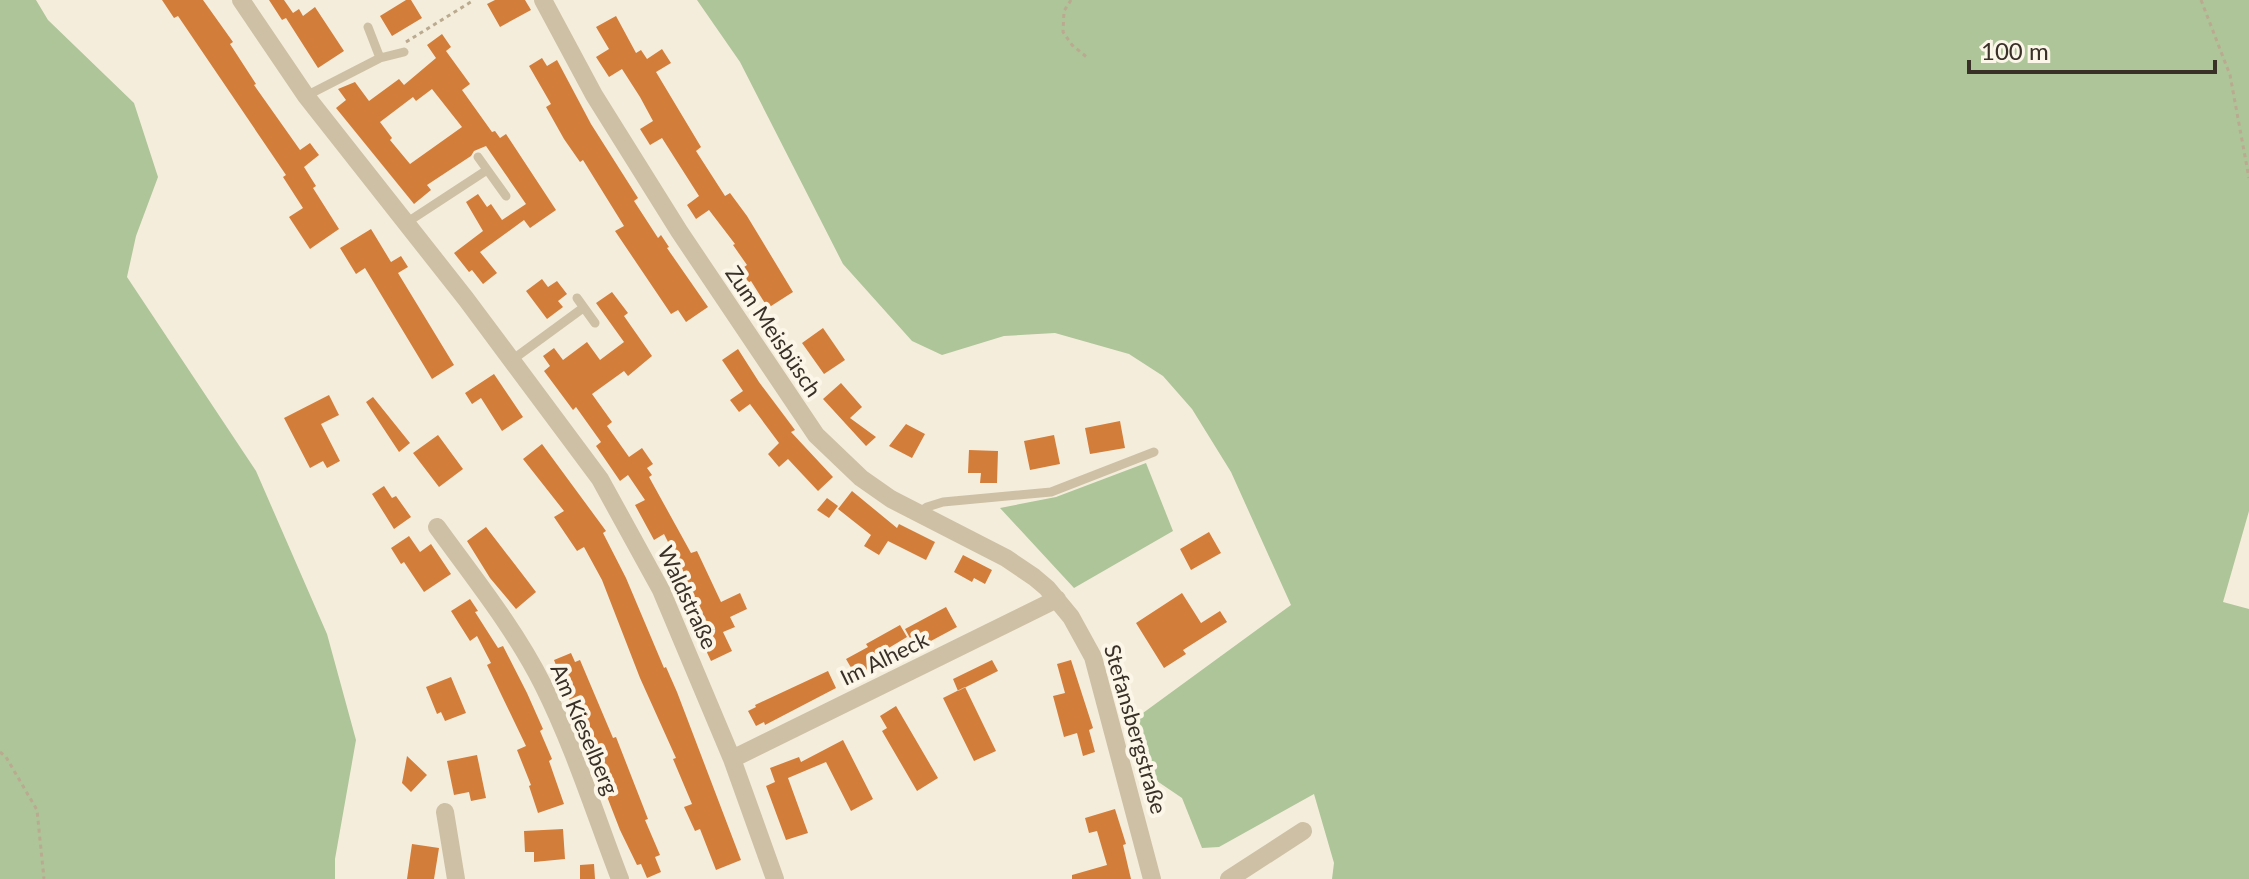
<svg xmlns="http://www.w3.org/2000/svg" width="2249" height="879" font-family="Lato,sans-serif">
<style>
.green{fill:#aec599}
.building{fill:#d37d3a;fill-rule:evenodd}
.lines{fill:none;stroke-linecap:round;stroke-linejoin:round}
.path{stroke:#baaa8f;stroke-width:3;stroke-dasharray:4 4;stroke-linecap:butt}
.service{stroke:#cec0a5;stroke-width:9}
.minor{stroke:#cec0a5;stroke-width:18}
.labels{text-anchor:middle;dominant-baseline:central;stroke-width:8;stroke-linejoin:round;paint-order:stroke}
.street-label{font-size:22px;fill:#393027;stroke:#fbf6e8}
</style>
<rect width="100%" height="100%" fill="#f5eddb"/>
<!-- green -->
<path class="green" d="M0,0H36L48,20L134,103L158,177L136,236L127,277L256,471L327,634L356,740L335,859V879H0Z
M697,0H2249V511L2223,602L2249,609V879H1332L1334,863L1314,794L1219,847L1202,848L1182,798L1154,779L1132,721L1291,605L1231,472L1192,409L1163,376L1129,354L1055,333L1004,336L942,355L912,341L843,264L740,62Z
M1146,463L1173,531L1074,588L1000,508L1056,497Z"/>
<!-- building -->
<path class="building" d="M162,0H203L233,42L230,44L256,84L254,85L300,150L310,143L319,155L304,167L316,186L313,188L339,229L310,249L289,217L303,208L283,177L286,175L178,16L174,18Z
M269,0H284L293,13L299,9L303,16L315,7L344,51L318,68L286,18L282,20Z
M406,0H411L422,18L392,36L380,16Z
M495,0H525L531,10L500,27L487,4Z
M616,16L636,53L641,50L647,59L662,49L671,63L656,72L701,147L696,151L725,196L730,193L747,216L793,292L768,308L751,281L737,290L728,278L747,265L733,245L735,244L709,210L696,219L687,205L699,196L662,138L650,145L640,129L653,121L640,97L622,69L609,77L596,57L609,49L596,27Z
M442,34L451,47L446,51L470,84L462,90L492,132L495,131L500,138L506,134L556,210L530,228L524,220L480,252L497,273L483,284L472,270L469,272L454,253L483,231L466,202L478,194L487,207L491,204L502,220L526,204L486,146L474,151L471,156L427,185L431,190L414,204L336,108L346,100L338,89L355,82L369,101L399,79L404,85L436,58L427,45ZM432,89L462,127L410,164L390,140L392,138L380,122L413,97L416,101Z
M542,58L547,66L557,60L591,124L638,198L634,201L658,238L661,235L669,247L667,248L708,307L686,322L678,310L671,314L615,231L624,226L583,160L580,162L564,139L546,107L551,104L529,66Z
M371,229L391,262L401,256L408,267L398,273L454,365L432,379L365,268L356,274L340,248Z
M542,279L548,287L557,281L567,294L558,301L563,307L547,319L526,291Z
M612,292L628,313L624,316L652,356L628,376L624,371L592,394L612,422L607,426L629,457L642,448L653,464L647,468L652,475L649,477L691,553L697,551L721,602L740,593L747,609L730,617L735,627L723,632L732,651L711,661L693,623L697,622L669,564L677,560L664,534L654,540L635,505L645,500L628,475L620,481L596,446L601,442L576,407L573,410L544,371L550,366L543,356L554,348L563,360L587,342L600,360L624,342L596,303Z
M823,328L845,360L824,374L802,343Z
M738,349L759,382L795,430L791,432L833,477L818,491L788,459L779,467L768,454L779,443L750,404L739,412L730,400L743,391L722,360Z
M494,374L523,417L502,431L481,398L472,404L465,393Z
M841,383L862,407L850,418L876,437L866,446L823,399Z
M329,395L339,415L321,424L340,461L327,468L323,461L310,468L284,418Z
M373,397L410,443L399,452L366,402Z
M1120,421L1125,448L1090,454L1085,428Z
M906,424L925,434L912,458L889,446Z
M438,435L463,469L439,487L413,453Z
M1054,435L1060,464L1030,470L1024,441Z
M542,444L606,531L603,533L626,578L664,668L666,667L677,692L741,860L716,870L700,829L695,831L684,807L692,804L673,759L676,758L640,678L602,580L584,547L577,551L554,517L564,511L523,459Z
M969,450L998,451L997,483H980L981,473H968Z
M384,486L392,498L396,496L411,517L394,529L372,494Z
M852,491L897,528L899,524L935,542L926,560L888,541L879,555L864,546L871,535L838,509Z
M827,498L838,506L829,518L817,510Z
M486,527L536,592L516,609L490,578L467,541Z
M1209,532L1221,553L1191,570L1180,549Z
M409,536L420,552L431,544L451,574L424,592L404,562L401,564L391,548Z
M963,555L992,570L985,584L974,578L972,582L954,572Z
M1182,593L1201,623L1220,611L1227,622L1183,650L1186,654L1164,668L1136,623Z
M470,599L478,611L475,612L498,648L503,646L527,693L543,729L540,731L552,759L549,761L564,804L538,813L529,786L531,785L517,750L526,746L487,665L491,663L477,636L470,641L451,611Z
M946,607L957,627L916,649L905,629Z
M900,625L907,637L887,649L892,659L857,678L846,659L868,647L866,644Z
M571,653L575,662L580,660L613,738L616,737L648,819L645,820L660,855L655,857L661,872L647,878L641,864L637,865L620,830L554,660Z
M992,660L998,671L958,691L953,679Z
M1071,660L1093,728L1089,730L1095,752L1083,756L1077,733L1064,737L1053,696L1065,693L1057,664Z
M828,671L836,688L765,725L764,722L756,726L748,711L756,707L755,705Z
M451,677L466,713L445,721L441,712L437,714L426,687Z
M965,687L996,751L974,761L943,698Z
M896,706L938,778L917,791L882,731L887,728L880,716Z
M843,740L873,799L851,811L826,762L788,778L808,833L786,840L766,786L775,782L770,768L799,757L801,762Z
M477,755L486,798L471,801L469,792L454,795L447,761Z
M407,756L427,775L411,792L402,783Z
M1115,809L1126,844L1123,845L1131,879H1072V875L1107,865L1097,831L1089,833L1085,818Z
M563,829L565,859L534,862V852H525L524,831Z
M412,844L439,848L434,879H407Z
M594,864L595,879H580V865Z"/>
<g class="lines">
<!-- path -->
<path class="path" d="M1071,0L1064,11L1063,32L1072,45L1089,59
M2201,0L2230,75L2249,178
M406,42L474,0
M0,752L6,757L37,810L44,879"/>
<!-- service -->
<path class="service" d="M368,27L380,58
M306,96L380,58L404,52
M478,157L506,196
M406,223L487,170
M577,298L595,323
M512,360L583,308
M917,514L927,507L943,502L1051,492L1154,452"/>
<!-- minor -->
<path class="minor" d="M241,0L306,96L466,299L600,479L661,590L732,759L775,879
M543,0L594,95L679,231L816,435L861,478L891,499L1006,558L1034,577L1047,588L1071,617L1093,657L1152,879
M437,527C474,578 515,629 543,685C574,747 595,814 620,879
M732,759L1057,599
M445,812L456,879
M1229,879L1303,831"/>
</g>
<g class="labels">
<!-- street labels -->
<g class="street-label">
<text transform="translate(774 331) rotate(56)">Zum Meisbüsch</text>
<text transform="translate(688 597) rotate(65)">Waldstraße</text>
<text transform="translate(884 658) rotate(-26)">Im Alheck</text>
<text transform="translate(585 729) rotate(67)">Am Kieselberg</text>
<text transform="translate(1136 729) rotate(74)">Stefansbergstraße</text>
</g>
</g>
<!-- scale -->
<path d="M1969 60v12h246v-12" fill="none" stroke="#393027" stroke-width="4"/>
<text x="1981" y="60" font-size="24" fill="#393027" stroke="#fbf6e8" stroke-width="6" paint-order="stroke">100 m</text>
</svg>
